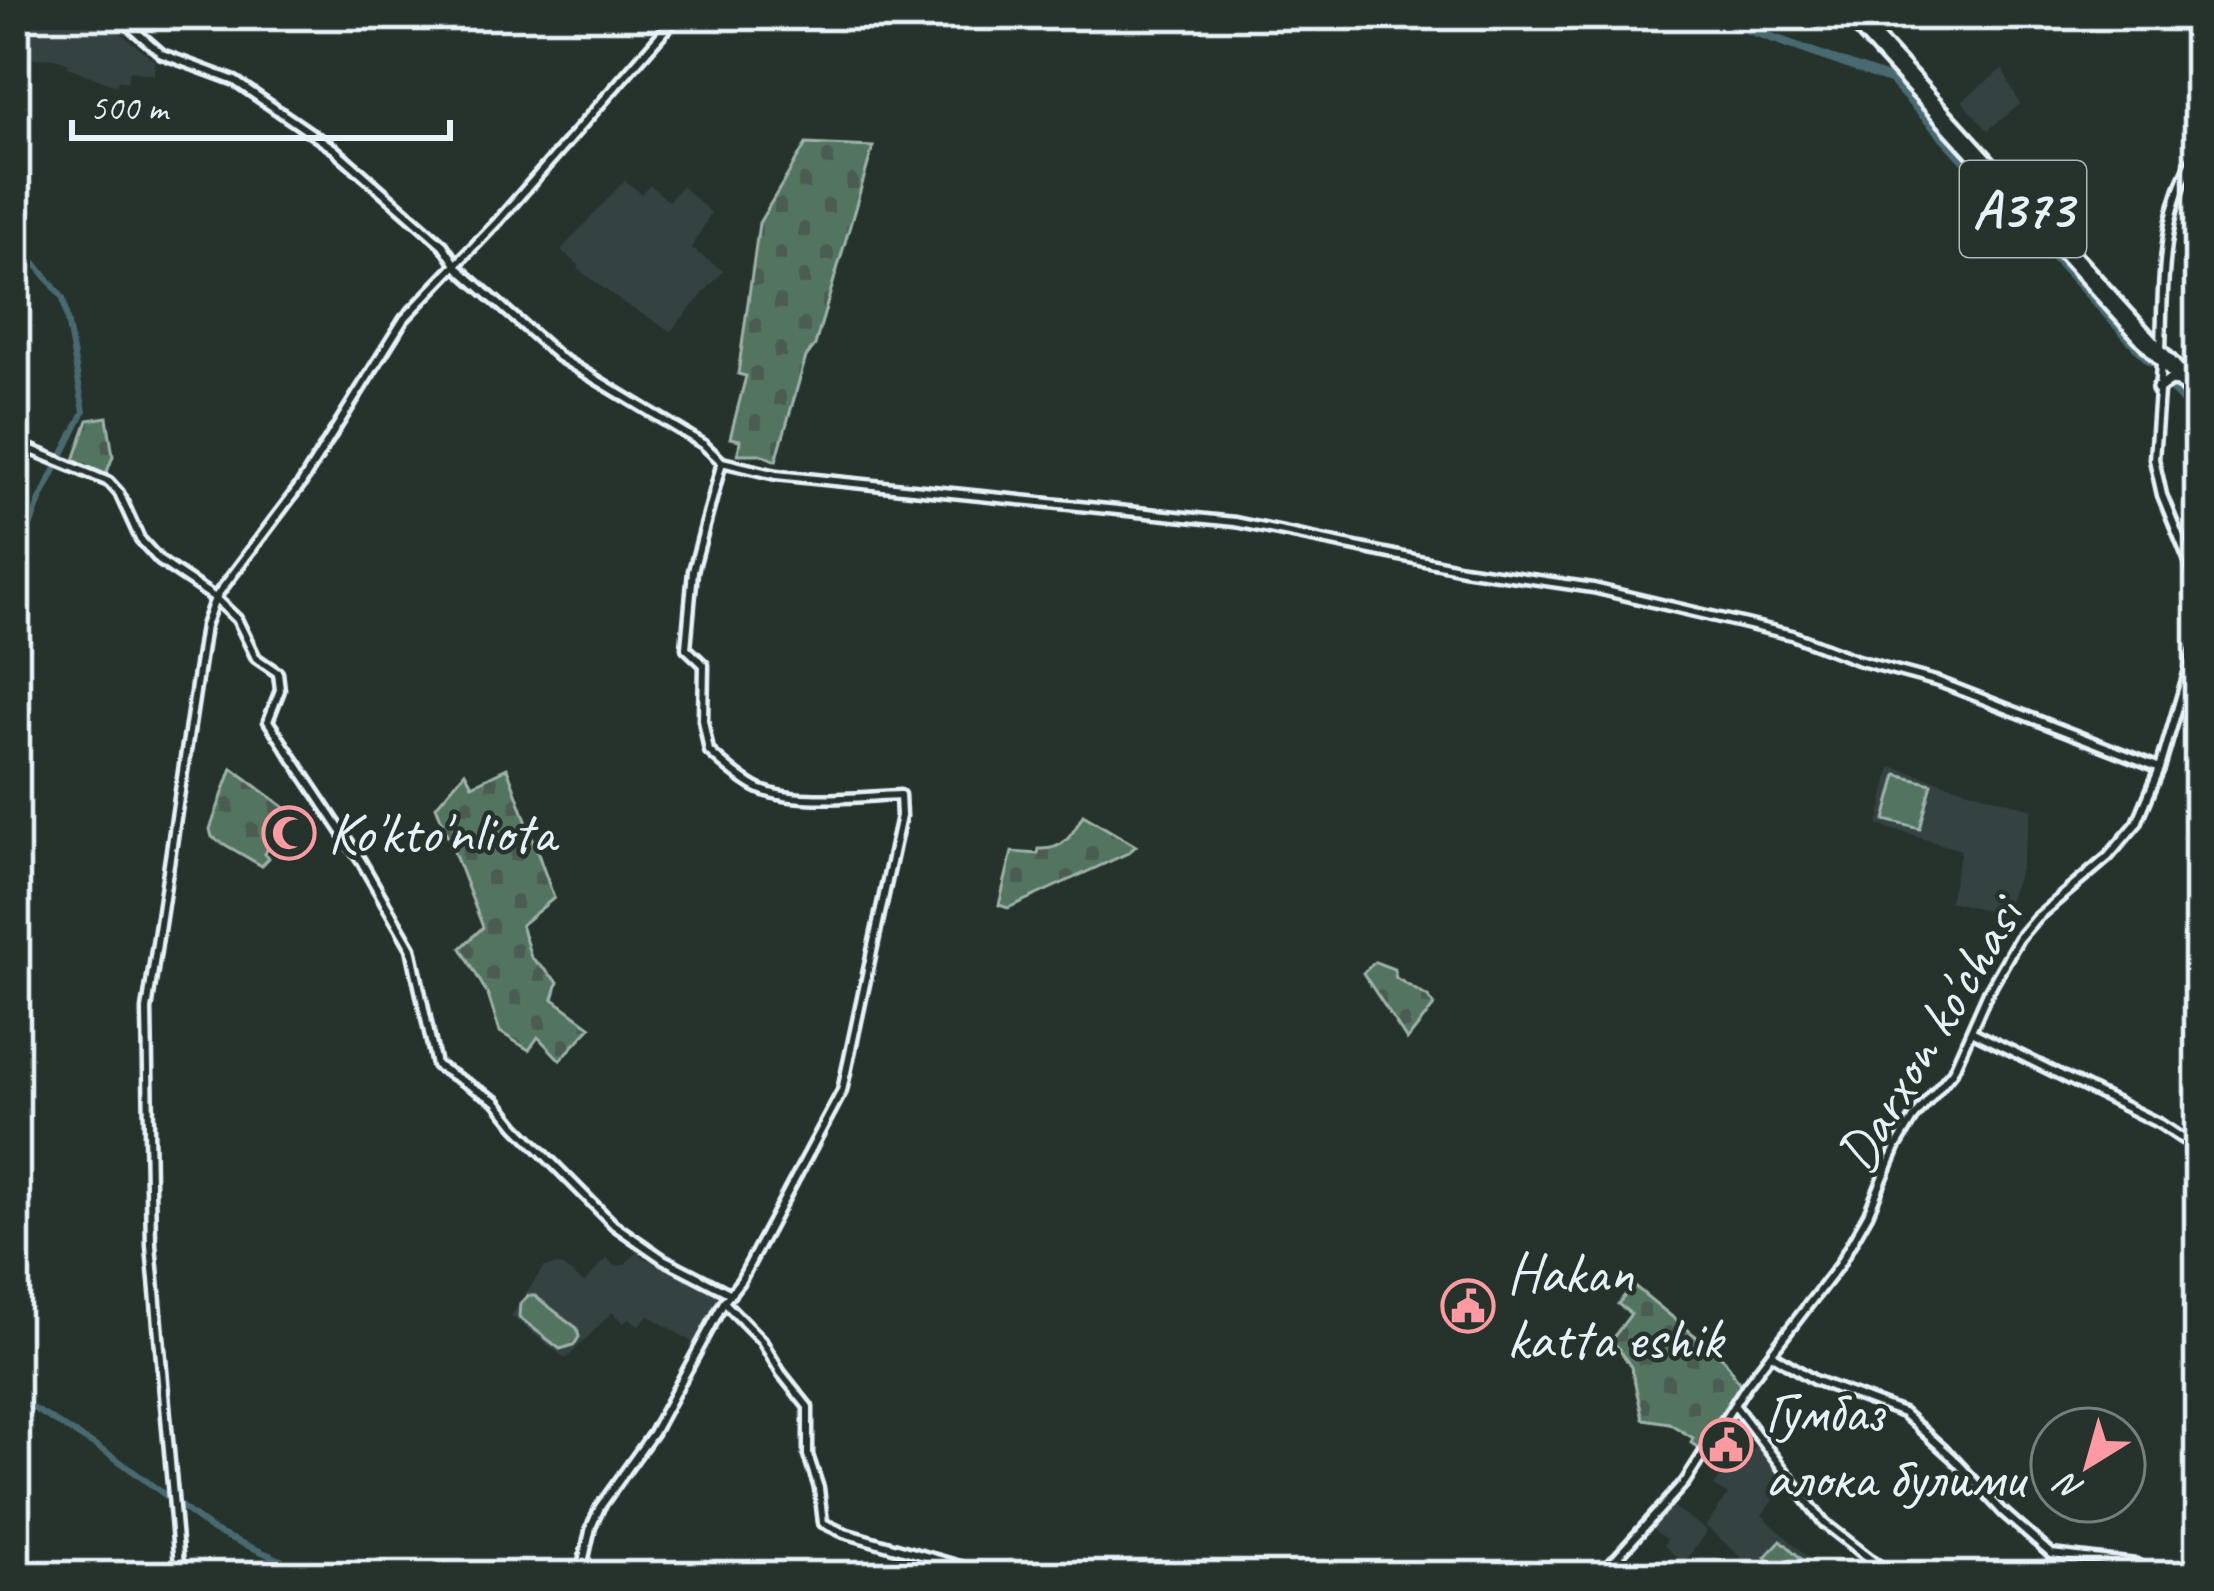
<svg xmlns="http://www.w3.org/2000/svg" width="2214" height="1591" font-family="Caveat,sans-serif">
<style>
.built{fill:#364343}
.cemetery{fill:url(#cemetery-stones);stroke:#9db2ab;stroke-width:3}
.pitch{fill:#52745e;stroke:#9db2ab;stroke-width:3}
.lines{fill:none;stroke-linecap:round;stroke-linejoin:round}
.canal{stroke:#4a6a71;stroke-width:6}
.river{stroke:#4a6a71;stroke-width:9}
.tertiary-casing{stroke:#e8f1f8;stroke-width:15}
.secondary-casing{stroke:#e8f1f8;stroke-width:15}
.trunk-casing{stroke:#e8f1f8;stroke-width:18}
.tertiary{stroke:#26332d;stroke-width:6}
.secondary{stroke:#26332d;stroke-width:6}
.trunk{stroke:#26332d;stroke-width:9}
.labels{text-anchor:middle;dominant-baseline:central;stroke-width:9;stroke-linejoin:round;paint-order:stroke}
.shield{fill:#26332d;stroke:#aeb8bb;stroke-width:3}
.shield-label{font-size:54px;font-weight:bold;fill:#e8f1f8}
.poi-label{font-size:57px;fill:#e8f1f8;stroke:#26332d;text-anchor:start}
.street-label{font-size:57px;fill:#e8f1f8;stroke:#26332d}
</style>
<defs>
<pattern id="cemetery-stones" width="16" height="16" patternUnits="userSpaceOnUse" patternTransform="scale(3)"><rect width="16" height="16" fill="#52745e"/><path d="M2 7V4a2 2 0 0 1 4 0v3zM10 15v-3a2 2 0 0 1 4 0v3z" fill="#4b5c53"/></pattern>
</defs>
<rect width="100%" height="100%" fill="#26332d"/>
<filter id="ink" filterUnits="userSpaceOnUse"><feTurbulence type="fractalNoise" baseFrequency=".00833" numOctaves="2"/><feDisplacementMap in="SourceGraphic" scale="24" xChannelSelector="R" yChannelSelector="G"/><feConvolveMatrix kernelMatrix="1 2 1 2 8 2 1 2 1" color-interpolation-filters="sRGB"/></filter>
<g filter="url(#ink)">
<!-- built -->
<path class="built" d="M15,15H99L155,61L154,75L130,70L127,82L118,80L116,86L68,67L69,64L57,59L34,58L18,50L15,53Z
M2002,69L2020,104L1988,130L1962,101Z
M625,180L641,194L650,185L668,201L682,186L711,213L691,248L723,271L671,331L622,302L578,269L580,266L561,250Z
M1891,767L2032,809L2020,869L2003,914L1949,901L1961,850L1878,825Z
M638,1252L647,1260L652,1255L724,1295L694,1343L648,1315L639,1325L629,1318L624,1323L612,1312L566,1359L511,1316L544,1267L560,1265L584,1283L607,1259L615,1266L624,1265Z
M1756,1445L1786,1483L1762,1515L1828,1576H1762L1706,1526L1728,1495L1714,1486L1733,1459L1741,1465Z
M1673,1507L1707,1531L1683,1564L1664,1545L1667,1539L1652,1529Z"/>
<!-- cemetery -->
<path class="cemetery" d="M806,144L873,147L815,345L806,357L776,461L760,454H738L740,440L730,438L746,376L738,374L759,223Z
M107,417L113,456L105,477L74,460L88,420Z
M232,768L288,810L284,813L288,821L264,854L269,858L262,866L212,837L210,829Z
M507,768L554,898L521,925L531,957L558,982L553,999L591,1027L560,1060L538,1037L529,1050L500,1032L488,995L461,948L483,927L436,806L465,772L472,785Z
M1083,815L1136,846L1128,853L1008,908L999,905L1012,852L1038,854L1039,849C1065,850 1072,835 1083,815Z
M1375,962L1394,969L1396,978L1428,997L1434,1006L1407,1040L1363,973Z
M1633,1285L1725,1360L1741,1386L1699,1448L1691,1443L1693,1438L1669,1423L1643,1419L1631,1367L1612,1339L1631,1314L1618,1304Z"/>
<!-- pitch -->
<path class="pitch" d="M1897,775L1932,784L1920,829L1885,820Z
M528,1296H535L577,1328L579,1337L574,1345L560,1349L519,1317L520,1304Z
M1781,1540L1812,1569L1805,1576H1785L1765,1557Z"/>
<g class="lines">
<!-- canal -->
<path class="canal" d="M15,238L63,298L84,412L40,500L15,567
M15,1397L115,1458L214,1531L283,1561L298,1576"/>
<!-- river -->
<path class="river" d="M1708,15L1891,80L2150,361
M2170,386L2199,419"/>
<!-- tertiary casing -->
<g class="tertiary-casing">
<path id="tertiary" d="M117,15L162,54L235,81L334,149L443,245L459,269L559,357L703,444L722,462L776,475L1235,522L1463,569L1593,588L1792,635L1857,660L1939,682L2160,768
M15,443L109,482L119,493L140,539L160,561L215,598L237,619L256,658L278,673L280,690L268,721L361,861L411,948L436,1065L496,1101L516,1126L614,1225L663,1259L731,1294
M722,462L693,571L686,648L704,665L703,720L709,751C723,764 739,778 755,787C789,806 862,796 900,795L901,816L842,1091L741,1280L724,1302L762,1341L781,1373L808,1407V1455L819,1488L823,1523L844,1533L960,1566L968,1576
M1971,1031L2160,1124L2199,1150
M1773,1355L1814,1380L1903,1413L1952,1457L2003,1512L2051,1554L2136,1564L2156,1576
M1735,1406L1824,1523L1892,1576
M580,1576L591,1527L600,1507L653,1433L724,1302"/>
</g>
<!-- secondary casing -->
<g class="secondary-casing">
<path id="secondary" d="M2161,351C2163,285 2161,207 2199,150
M2161,364L2154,459L2162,495L2199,586
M180,1576L151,1245L147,1010L205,626L215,598L301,484L404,319L498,221L678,15
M1600,1576L1685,1482L1746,1386L1839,1265L1868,1214L1896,1147L1913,1119L1953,1071L1988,992L2019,938L2036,918L2108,857L2137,823L2160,768L2199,636"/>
</g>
<!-- trunk casing -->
<g class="trunk-casing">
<path id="trunk" d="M1846,15L2199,403
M1856,15L2199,392
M2158,388L2170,380L2179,381"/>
</g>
<!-- tertiary -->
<use href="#tertiary" class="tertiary"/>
<!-- secondary -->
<use href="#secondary" class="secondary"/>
<!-- trunk -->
<use href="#trunk" class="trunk"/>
</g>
</g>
<!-- icons -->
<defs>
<g id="mosque-ring" transform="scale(2.7)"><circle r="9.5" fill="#26332d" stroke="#ff9aa2" stroke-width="1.5"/><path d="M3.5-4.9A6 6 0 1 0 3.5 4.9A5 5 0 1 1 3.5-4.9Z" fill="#ff9aa2"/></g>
<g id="civic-ring" transform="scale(2.7)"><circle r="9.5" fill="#26332d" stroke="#ff9aa2" stroke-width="1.5"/><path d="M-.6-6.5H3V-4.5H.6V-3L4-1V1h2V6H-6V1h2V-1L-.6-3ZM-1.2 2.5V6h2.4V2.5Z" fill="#ff9aa2"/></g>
</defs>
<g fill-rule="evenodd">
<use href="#mosque-ring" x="289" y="833"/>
<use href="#civic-ring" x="1468" y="1306"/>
<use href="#civic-ring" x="1726" y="1445"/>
</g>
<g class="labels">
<!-- shield labels -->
<rect class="shield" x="1960" y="161" width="126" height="96" rx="9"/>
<g class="shield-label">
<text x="2023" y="209">A373</text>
</g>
<!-- poi labels -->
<g class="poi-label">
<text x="328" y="833">Ko'kto'nliota</text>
<text x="1507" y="1273">Hakan<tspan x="1507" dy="66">katta eshik</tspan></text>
<text x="1765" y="1412">Гумбаз<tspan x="1765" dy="66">алока булими</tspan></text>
</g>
<!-- street labels -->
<g class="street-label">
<text transform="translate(1929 1035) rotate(-59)">Darxon ko'chasi</text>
</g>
</g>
<!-- margin -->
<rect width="2214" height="1591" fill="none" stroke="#26332d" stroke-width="60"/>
<rect x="30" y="30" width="2154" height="1531" fill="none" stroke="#e8f1f8" stroke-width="4.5" filter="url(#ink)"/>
<!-- north arrow -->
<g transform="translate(2088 1465) rotate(217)"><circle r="57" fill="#26332d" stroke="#747f7e" stroke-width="3"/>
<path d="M0-9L21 45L0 30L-21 45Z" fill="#ff9aa2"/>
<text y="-18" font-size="33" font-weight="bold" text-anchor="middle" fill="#e8f1f8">N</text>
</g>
<!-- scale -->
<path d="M72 120v18h378v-18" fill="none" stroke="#e8f1f8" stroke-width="6"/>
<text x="90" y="120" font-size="36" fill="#e8f1f8" stroke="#26332d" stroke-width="9" paint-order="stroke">500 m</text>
</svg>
